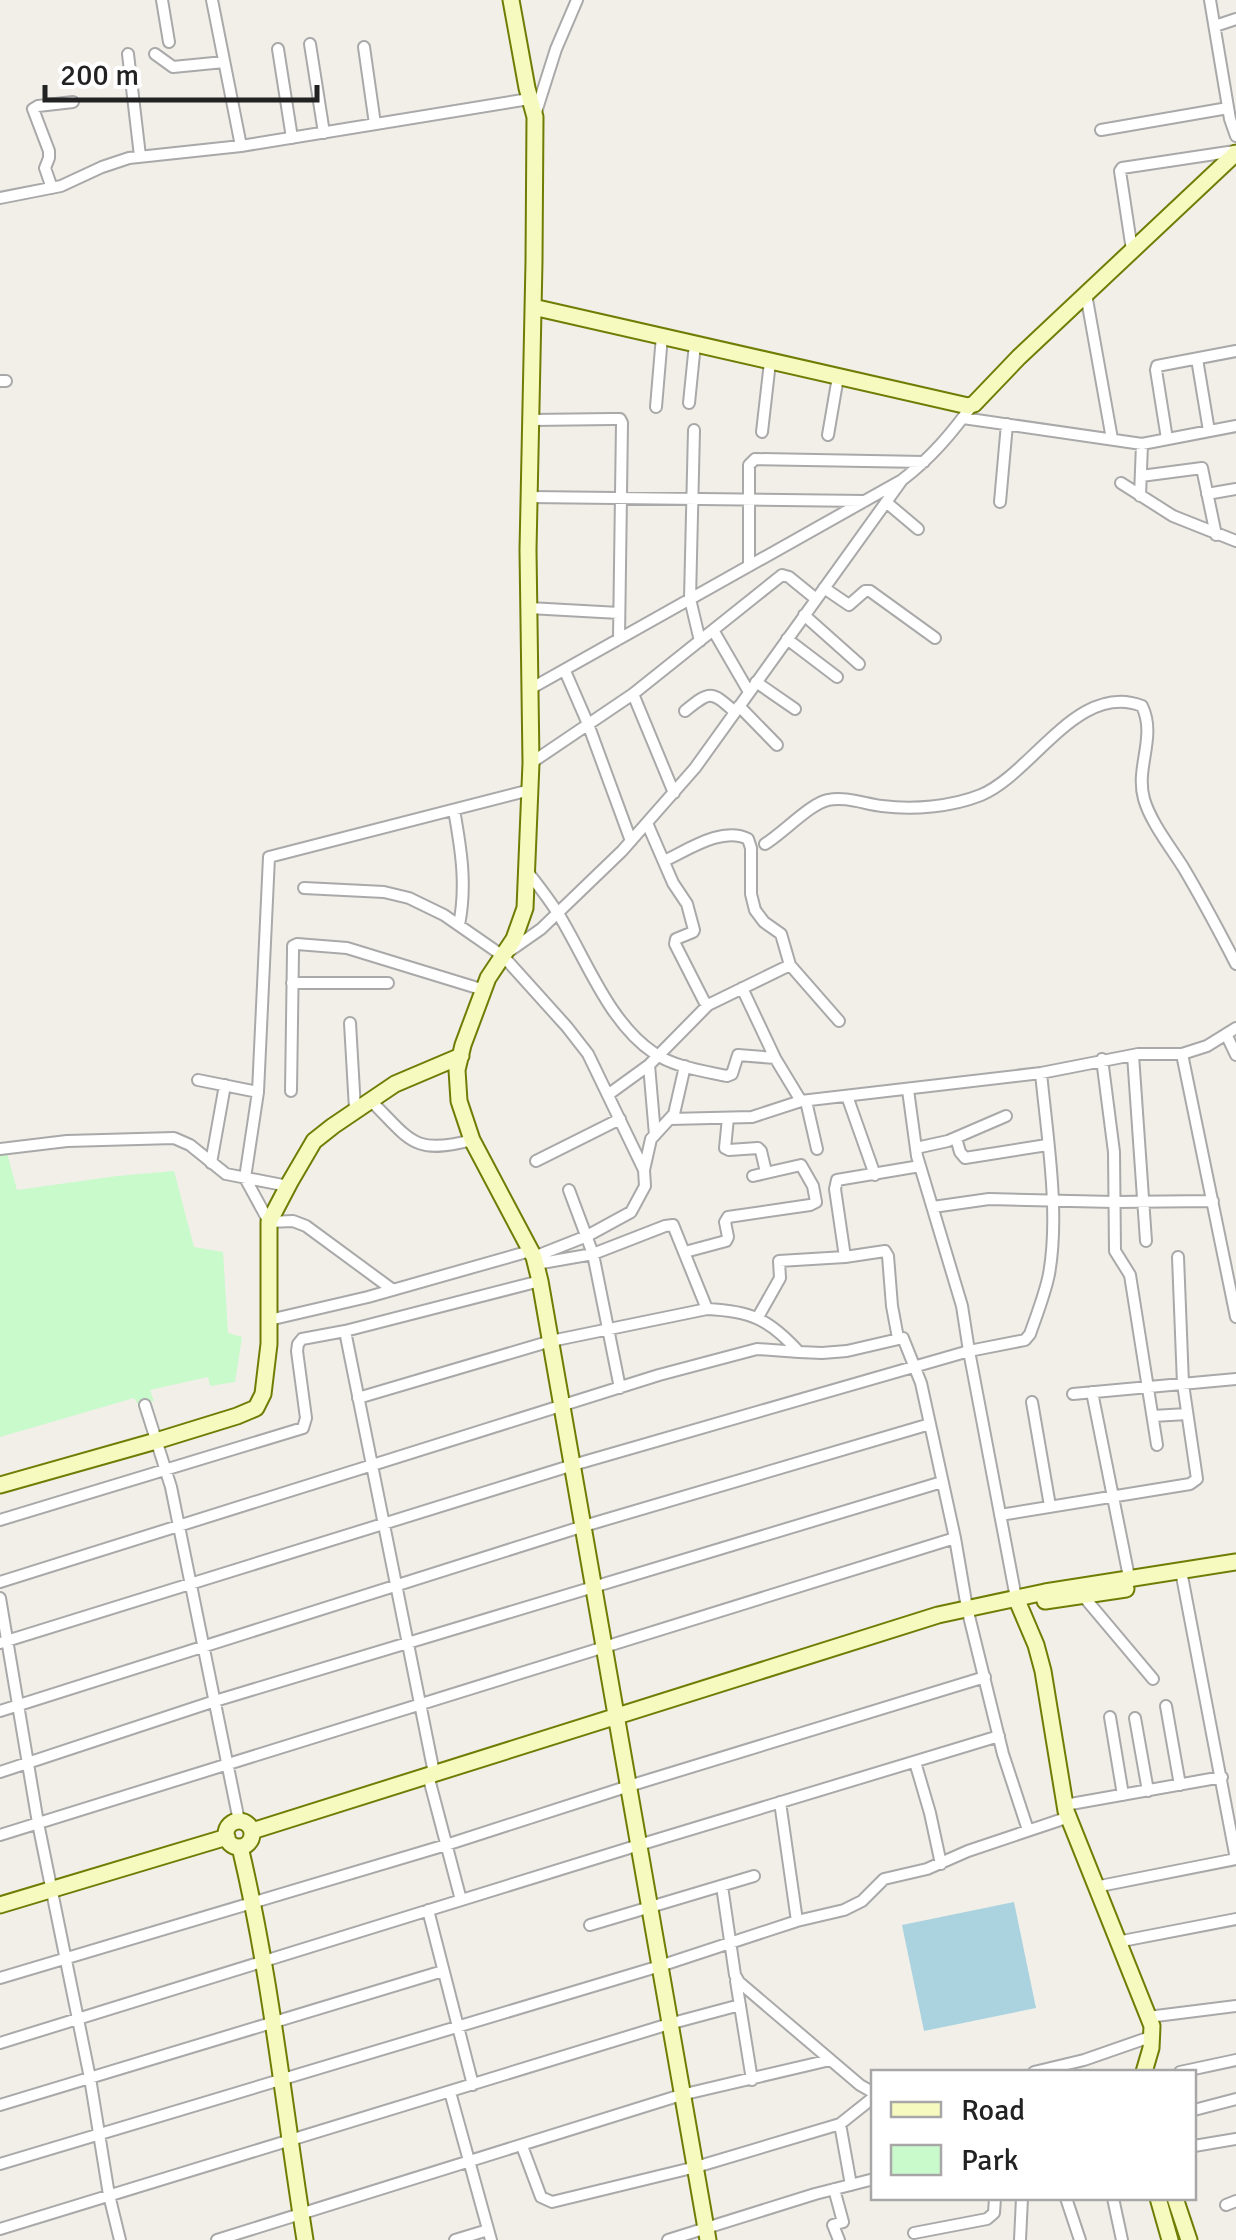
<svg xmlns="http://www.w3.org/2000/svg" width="1236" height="2240" font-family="Signika,sans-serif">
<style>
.park{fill:#c8facc}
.water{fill:#aad3df}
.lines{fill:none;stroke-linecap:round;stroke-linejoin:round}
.street-casing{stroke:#a9a9a9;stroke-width:14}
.secondary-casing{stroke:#707d05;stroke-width:19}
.street{stroke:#fff;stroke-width:10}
.secondary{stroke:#f7fabf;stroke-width:15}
</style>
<rect width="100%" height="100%" fill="#f2efe9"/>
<!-- park -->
<path class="park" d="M7,1153L17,1190L117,1176L174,1171L194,1247L223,1252L228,1333L242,1337L235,1382L210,1386L208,1377L150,1390L154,1401L138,1404L134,1398L0,1437V1155Z"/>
<!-- water -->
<path class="water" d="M1014,1902L1036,2008L924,2031L902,1925Z"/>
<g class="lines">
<!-- street casing -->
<g class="street-casing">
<path id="street" d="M162,0L169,42
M212,0L241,146
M1210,0L1230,119L1236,136
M1215,26L1236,19
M310,44L324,133
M364,47L375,124
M278,49L292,138
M128,54L140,156
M155,54L173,67L224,62
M536,112L556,49L577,0
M1101,130L1228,108
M52,188L45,168L49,158V151L33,109L38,106L73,102
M0,198L61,186L102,167L129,158L241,146L529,99
M1132,250L1120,171L1122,168L1235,151
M1086,294L1112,439
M1197,359L1209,431
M0,381H6
M689,403L695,344
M656,407L662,336
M963,418L1142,444L1236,426
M531,420L613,419H620L622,423L619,639
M694,430L690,599L700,641
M762,432L770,362
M828,435L838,377
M1167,439L1156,370L1157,366L1236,351
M1141,476L1202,468L1216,535
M1121,483L1173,516L1236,541
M1207,494L1236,489
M1140,496L1142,444
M530,497L865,501
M886,502L918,529
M1000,502L1007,424
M749,566V465L755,459L924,462
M824,588L849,605L865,591H870L935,638
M529,608L619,613
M804,615L859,664
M713,630L749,692
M787,639L837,677
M565,671L588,724L631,841
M756,682L795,709
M530,689L902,480C931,458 952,433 973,404
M633,694L674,793
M739,706L777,745
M685,711C711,690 711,691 735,712
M531,763L633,694L782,575L789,577L816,599
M454,810C461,849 467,885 459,925
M647,823L673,883L687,904L694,930L693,932L676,939L675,944L704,1001L708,1005L790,965
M765,844C783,833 811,803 828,800C845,796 865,804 882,806C913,810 951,807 981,795C1033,773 1078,681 1142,706C1157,737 1135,767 1144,799C1150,821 1171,848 1183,867C1202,899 1219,931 1236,964
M664,861C688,850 722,826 748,839L751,848V894L755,910L764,922L781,934L790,965L839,1021
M527,871C538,885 549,899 559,915C586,959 609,1023 654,1053C674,1067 704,1071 727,1076L732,1074L738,1055L775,1058
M304,888L384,892L409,898L444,915L503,956L567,1027L588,1054L644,1170
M511,950L541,929L622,851L695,768L902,480
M292,983H388
M742,988L775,1058L801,1101L1041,1073L1138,1054H1182L1207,1046L1236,1028
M350,1023L355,1109
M1226,1034L1236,1055
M1182,1054L1236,1317
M1133,1055L1146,1241
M1102,1059L1114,1152L1115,1251L1130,1275L1157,1445
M649,1065L655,1135
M198,1080L258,1092
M908,1090L917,1156L962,1306L969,1351L1016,1598
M291,1091L293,952V946L297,944L347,948L484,990
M609,1094L649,1065L708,1005
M847,1096L875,1175
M370,1100C410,1139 412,1156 472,1140
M806,1101L817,1149
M728,1118L725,1148L729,1150L758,1148L761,1151L766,1172
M670,1119L752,1117L801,1101
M956,1138L960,1152L965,1158L1047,1145
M916,1148L948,1141L1006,1116
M0,1149L67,1141L174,1138L190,1145L226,1174L288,1186
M536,1161L620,1119
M211,1163L225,1085
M569,1190L593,1254L620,1388
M933,1207L989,1199L1114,1202L1213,1201
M685,1252L726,1241L728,1237L725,1222L728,1217L810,1205L816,1202L813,1186L801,1165L753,1176
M534,1257L587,1236L631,1212L645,1186L644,1170L651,1139L674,1114L685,1066
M845,1257L835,1189L837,1180L920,1166
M536,1264L593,1254L665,1226L673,1225L707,1309
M393,1290L306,1226L293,1221L269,1222L245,1178L258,1092L269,857L530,790
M758,1317L780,1278L779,1261L845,1257L885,1251L888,1256L892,1306L898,1338
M269,1320L368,1297L530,1251
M345,1331L434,1773
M1092,1392L1130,1582
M1073,1394L1236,1379
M358,1398L551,1341L707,1309C751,1311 769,1319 799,1352L822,1353L847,1351L903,1338L921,1383L955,1538L967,1608L1003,1754L1028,1830
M1032,1402L1050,1506
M145,1405L171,1487L239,1821
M1153,1416L1187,1414
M1000,1515L1190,1484L1197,1479L1183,1384L1178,1257
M0,1520L303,1428L306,1418L297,1351L298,1344L302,1339L345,1331L540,1281
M0,1582L659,1375L757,1349L799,1352
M1083,1590L1084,1597L1153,1679
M0,1598L38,1823L90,2078L109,2195L120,2240
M0,1643L573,1465L969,1351L1025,1340L1030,1334C1037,1314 1045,1294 1049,1274C1060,1213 1047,1135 1041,1073
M1166,1706L1180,1785
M0,1711L584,1526L930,1424
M1110,1717L1123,1795
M1135,1718L1148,1791
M915,1762L930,1813L941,1864
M0,1772L215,1701L942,1482
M428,1775L461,1900
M780,1802L797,1921
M1065,1805L1222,1777
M0,1835L955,1538
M722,1886L735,1975L739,1982L860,2085L874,2093
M1095,1887L1236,1859L1181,1571
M428,1910L473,2085
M590,1925L754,1876
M1117,1942L1236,1919
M0,1978L446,1845L629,1786L985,1677
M736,1981L752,2080
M1148,2017L1236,2006
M0,2043L639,1845L999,1736
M1034,2072L1084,2060L1153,2036
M1180,2072L1236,2060
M450,2092L491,2240
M0,2105L443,1971
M1194,2110L1236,2099
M840,2124L851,2185
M522,2146L541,2197L552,2202L696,2167L840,2124L874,2097
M1194,2146L1236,2139
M0,2164L660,1966L797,1921L844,1910L862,1901L884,1879L927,1869L968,1851L1069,1817
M834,2189L843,2222L833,2225L839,2240
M1066,2198L1080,2240
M1113,2198L1122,2240
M1226,2205L1236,2201
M0,2229L669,2024L740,2005
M914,2233L987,2219L994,2213L995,2198
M217,2240L681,2095L830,2060
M455,2240L488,2230
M668,2240L815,2194L874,2179
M1020,2240L1022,2198"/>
</g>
<!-- secondary casing -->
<g class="secondary-casing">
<path id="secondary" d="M511,0L527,88L535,117L534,262L528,550L531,763L525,908L514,939L488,978L463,1045L457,1070L459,1101L472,1140L534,1257L540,1281L708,2240
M533,307L968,406L974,404L1019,357L1236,153
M0,1485L156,1441L237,1416L256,1408L263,1394L269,1344V1222L290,1182L314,1141L333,1126L395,1084L461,1056
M1016,1598L1036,1645L1043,1671L1066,1811L1152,2026L1151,2048L1144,2072
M1045,1601L1126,1589
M226 1834a13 13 0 1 1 26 0a13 13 0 1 1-26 0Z
M252,1831L938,1615L1045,1592L1236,1562
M240,1847C271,1976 284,2109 305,2240
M0,1905L227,1837
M1158,2198L1170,2240
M1175,2198L1189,2240"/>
</g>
<!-- street -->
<use href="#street" class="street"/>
<!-- secondary -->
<use href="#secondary" class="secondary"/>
</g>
<!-- legend -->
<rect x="871" y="2070" width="325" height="130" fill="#ffffff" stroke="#a7a7a7" stroke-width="2.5"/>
<rect x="891" y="2102" width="50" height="15" fill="#f7fabf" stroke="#a7a7a7" stroke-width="2.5"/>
<text x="961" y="2120" font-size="30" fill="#222222">Road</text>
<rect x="891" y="2145" width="50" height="30" fill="#c8facc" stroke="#a7a7a7" stroke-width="2.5"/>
<text x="961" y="2170" font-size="30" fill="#222222">Park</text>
<!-- scale -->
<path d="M45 85v15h272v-15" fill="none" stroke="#222222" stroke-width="5"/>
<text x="60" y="85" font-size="30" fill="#222222" stroke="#ffffff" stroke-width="8" paint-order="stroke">200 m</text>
</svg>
